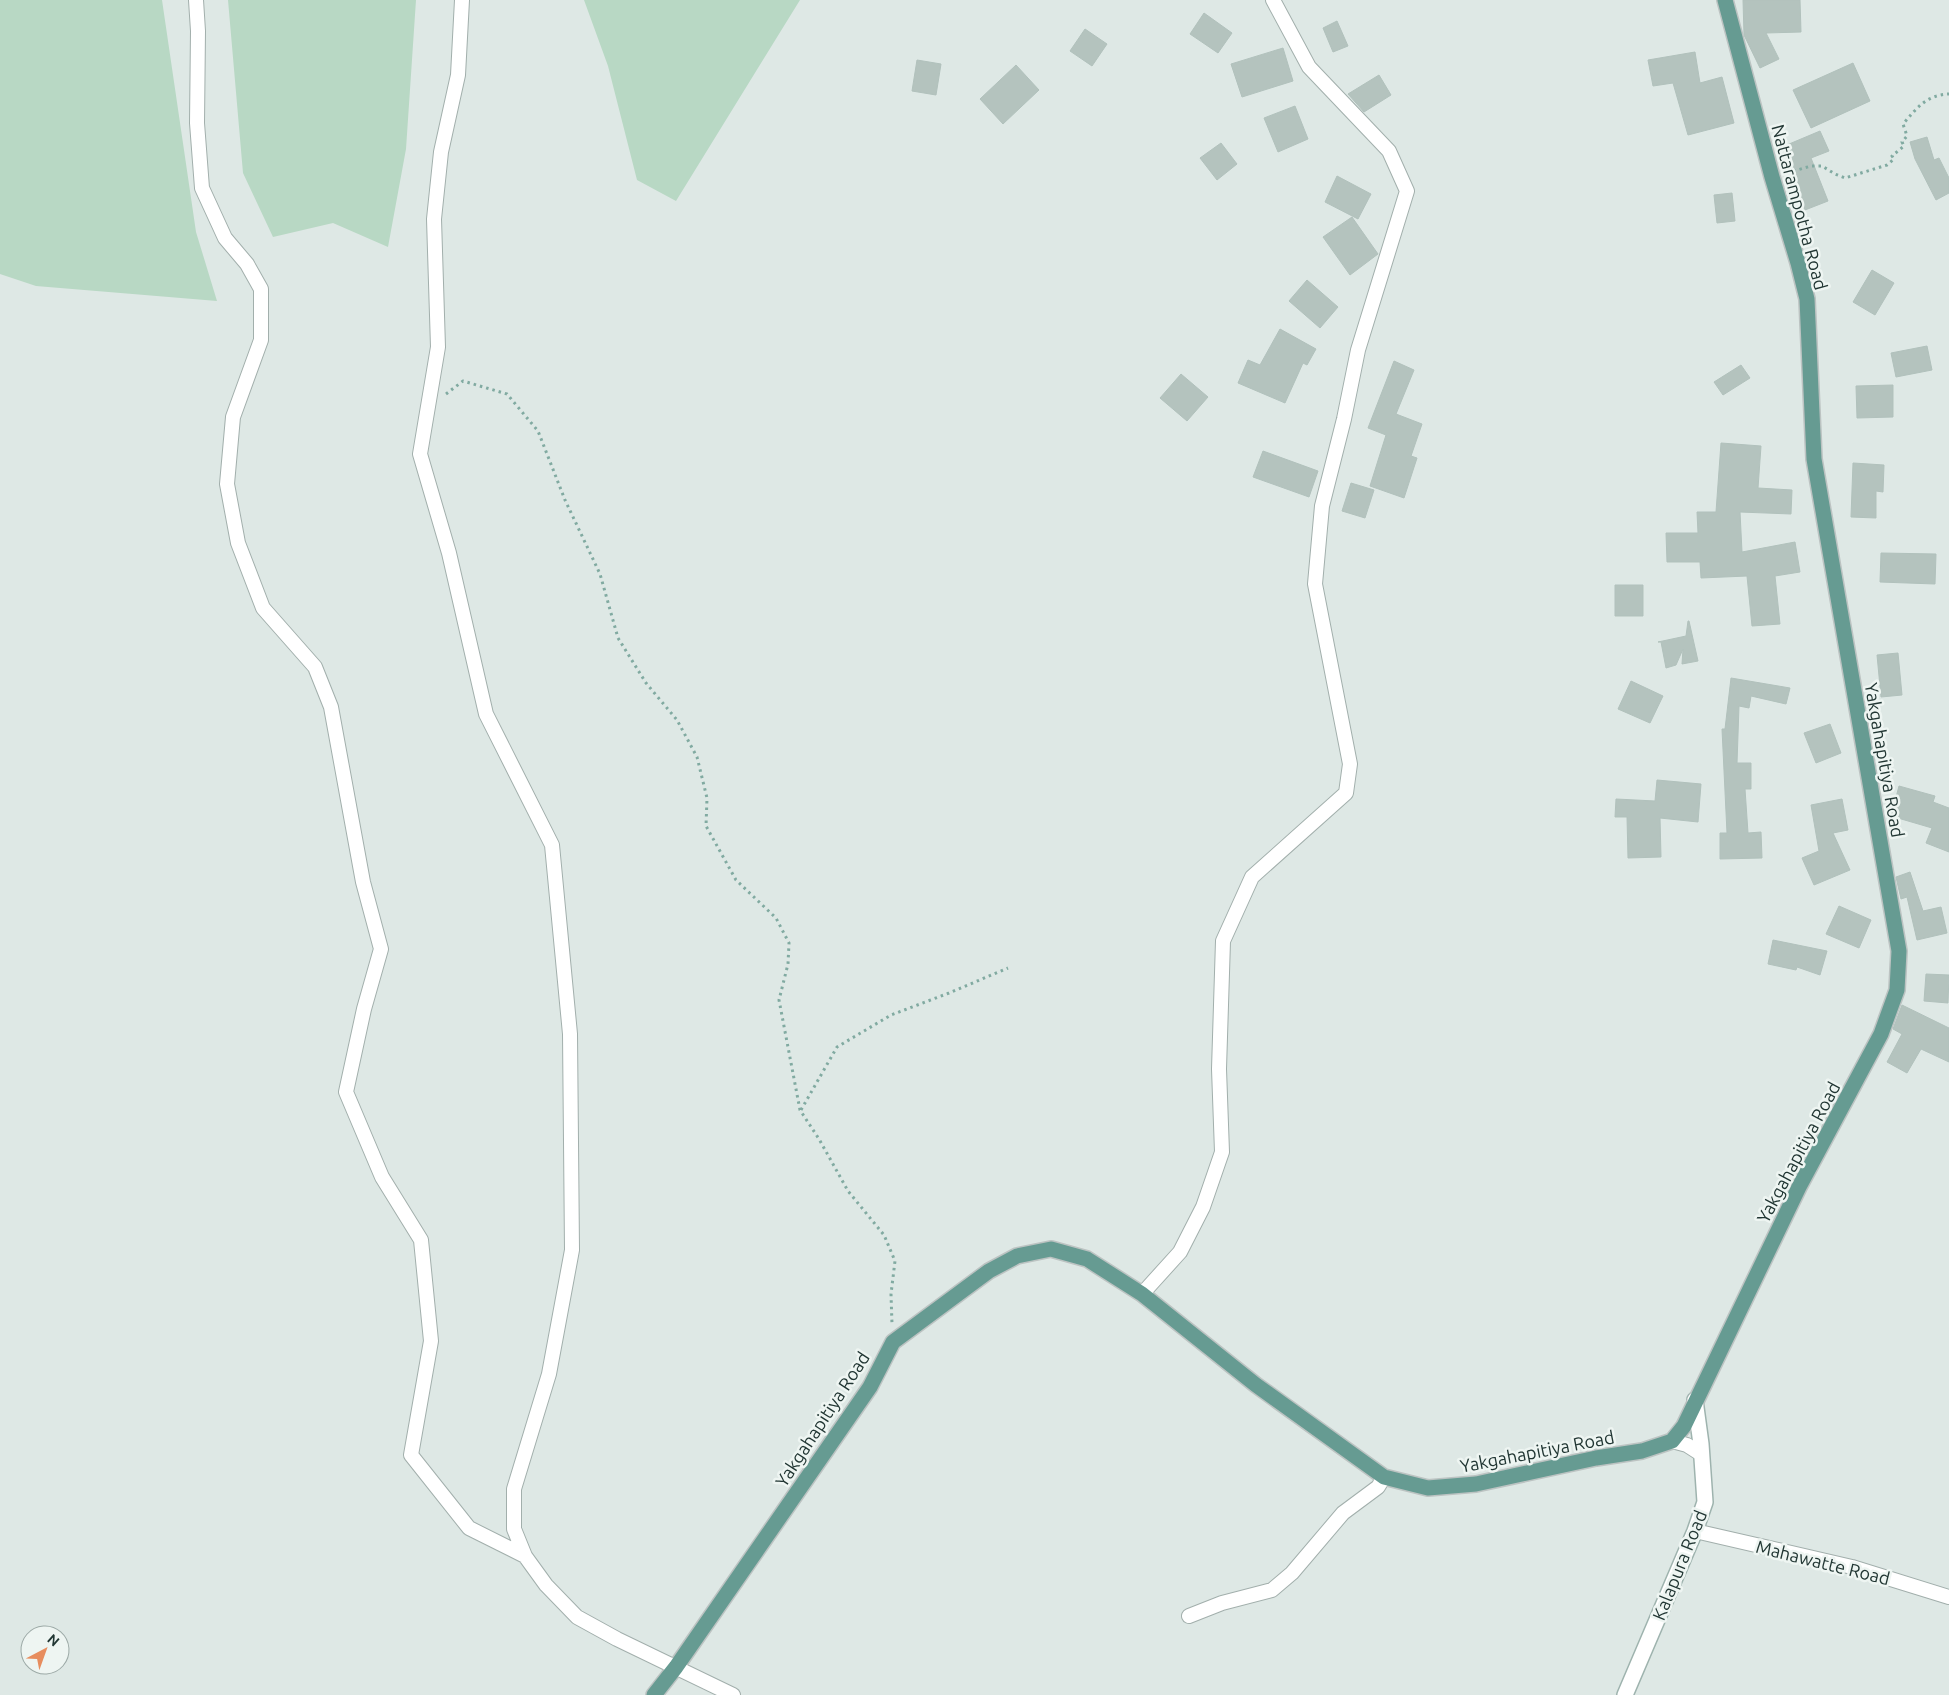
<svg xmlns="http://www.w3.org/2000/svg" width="1949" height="1695" font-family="Ubuntu,sans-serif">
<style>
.green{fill:#b8d8c4}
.building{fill:#b4c3be;stroke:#b1c1bc}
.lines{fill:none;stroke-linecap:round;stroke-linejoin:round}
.street-casing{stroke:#a2afac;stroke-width:16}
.secondary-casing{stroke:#9eb3ae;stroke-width:18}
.primary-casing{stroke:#bcc3c2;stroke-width:18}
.path{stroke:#81aaa1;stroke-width:3;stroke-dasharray:2.5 4;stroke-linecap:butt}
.street{stroke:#fff;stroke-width:14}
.secondary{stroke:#fff;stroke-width:15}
.primary{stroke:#669b92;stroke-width:15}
.labels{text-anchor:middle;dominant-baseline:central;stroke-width:5;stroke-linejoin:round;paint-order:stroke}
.street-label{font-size:18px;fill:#213633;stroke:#eef5f2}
</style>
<rect width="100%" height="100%" fill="#dee8e5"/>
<!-- green -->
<path class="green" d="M0,0H162L196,232L217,301L36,286L0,274Z
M228,0H416L406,149L388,247L333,223L273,237L243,173Z
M584,0H800L676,201L637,180L608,66Z"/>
<!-- building -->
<path class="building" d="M1743,0H1800L1801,32L1766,33L1779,59L1760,68L1744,35Z
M1204,13L1232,33L1218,53L1190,34Z
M1337,21L1348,46L1333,52L1323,28Z
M1085,29L1107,44L1092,66L1070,51Z
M1283,48L1293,81L1242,97L1231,64Z
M1695,52L1700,83L1722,77L1734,123L1688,135L1673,83L1653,86L1648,60Z
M917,60L941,64L936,95L912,91Z
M1853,63L1870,101L1811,128L1793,90Z
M1016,65L1039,90L1003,124L980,99Z
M1379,75L1391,95L1364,112L1348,94Z
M1295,106L1308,139L1278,152L1264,118Z
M1820,131L1829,151L1811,158L1828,201L1805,210L1792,179L1795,178L1782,147Z
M1927,137L1934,160L1939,158L1949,178V193L1936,200L1915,159L1910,142Z
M1221,143L1237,164L1217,180L1200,158Z
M1337,176L1371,194L1358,219L1325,202Z
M1732,193L1735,221L1717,223L1714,195Z
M1352,217L1378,254L1350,275L1323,237Z
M1872,270L1894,283L1875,315L1853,302Z
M1307,280L1338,307L1320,328L1289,301Z
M1280,329L1316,349L1307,365L1303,363L1285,403L1238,383L1248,360L1260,365Z
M1927,346L1932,370L1896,377L1891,353Z
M1394,361L1414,370L1396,414L1422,424L1411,456L1417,458L1404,498L1370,486L1386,435L1368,428Z
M1741,365L1750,378L1723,395L1714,382Z
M1181,374L1208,397L1187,421L1160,398Z
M1893,385V417L1857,418L1856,386Z
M1721,443L1761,446L1758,488L1792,490L1791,514L1740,512L1742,552L1795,542L1800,572L1775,576L1780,624L1752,626L1747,576L1701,578L1700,562H1667L1666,533H1698L1697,512H1716Z
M1263,451L1318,471L1309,497L1253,477Z
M1853,463L1884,465L1883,492L1876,491V518L1851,517Z
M1351,483L1374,490L1365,518L1342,511Z
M1881,553L1936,554L1935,584L1880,582Z
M1615,585H1643V616H1615Z
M1688,621H1689L1698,661L1682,664L1683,649L1676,665L1666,668L1661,642H1658L1686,636Z
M1898,653L1902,695L1881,697L1877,655Z
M1731,678L1790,688L1786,704L1751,696L1749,708L1739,706L1737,763H1751V789H1745L1748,833L1761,832L1762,858L1720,859V833H1727L1722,729H1725Z
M1631,681L1663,696L1650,723L1618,709Z
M1830,724L1841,753L1816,763L1804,733Z
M1657,780L1701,784L1698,822L1660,818L1661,857L1628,858L1627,817H1615L1616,799L1655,801Z
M1899,786L1935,796L1933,802L1949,808V852L1926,843L1932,828L1891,816Z
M1842,799L1848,830L1833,833L1850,870L1814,885L1802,858L1819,851L1811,805Z
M1910,872L1923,911L1941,907L1947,933L1917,940L1907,897L1901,899L1896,877Z
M1839,906L1871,920L1859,948L1826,934Z
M1773,940L1827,951L1820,975L1797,967L1796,970L1768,964Z
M1926,974L1949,975L1948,1003L1924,1001Z
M1902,1005L1949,1028V1062L1921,1049L1907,1073L1887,1062L1902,1034L1893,1029Z"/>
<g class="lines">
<!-- street casing -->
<g class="street-casing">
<path id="street" d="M196,0L198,31L197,123L202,188L225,238L247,264L261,289V340L233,417L227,484L238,543L263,608L315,667L331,707L363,882L381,949L364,1009L346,1092L382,1177L421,1240L431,1341L411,1455L469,1528L525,1556L546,1585L577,1617L617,1639L733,1695
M462,0L458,75L441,152L434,219L438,347L420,454L449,553L486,714L552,845L570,1034L572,1250L549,1374L514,1489V1529L525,1556
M1142,1294L1180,1252L1203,1207L1222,1152L1219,1069L1223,941L1252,877L1346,793L1350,764L1315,584L1322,506L1344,419L1358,350L1407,191L1389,151L1309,67L1273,0
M1672,1441L1687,1445L1701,1454
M1695,1531L1852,1567L1949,1597
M1189,1616L1222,1603L1272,1590L1292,1573L1343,1513L1378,1487L1384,1477"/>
</g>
<!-- secondary casing -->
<g class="secondary-casing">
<path id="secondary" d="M1625,1695L1695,1531L1705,1502L1701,1444L1695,1400"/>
</g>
<!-- primary casing -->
<g class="primary-casing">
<path id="primary" d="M654,1695L676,1667L870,1387L893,1342L989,1271L1017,1256L1051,1249L1087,1259L1142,1294L1256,1385L1384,1477L1428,1488L1476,1484L1596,1458L1642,1451L1672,1441L1684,1426L1799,1187L1881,1034L1897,990L1899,951L1814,459L1807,299L1798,263L1772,177L1725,0"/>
</g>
<!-- path -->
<path class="path" d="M1787,173L1811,166H1822L1835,174L1845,178L1887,165L1894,159L1892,156L1904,146L1902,142L1907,136L1903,124C1917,108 1926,95 1949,94
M446,394L463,381L507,394L538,431L565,500L600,574L618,638L646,683L677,720L697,757L707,798L706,826L736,880L776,918L789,943L788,964L779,1000L800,1110L819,1139L848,1191L884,1235L895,1261L891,1294L892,1324
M801,1110L837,1047L891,1015L949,993L1008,968"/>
<!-- street -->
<use href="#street" class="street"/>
<!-- secondary -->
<use href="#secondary" class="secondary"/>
<!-- primary -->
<use href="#primary" class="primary"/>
</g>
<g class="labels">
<!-- street labels -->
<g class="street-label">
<text transform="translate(1800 207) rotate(75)">Nattarampotha Road</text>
<text transform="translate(1885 760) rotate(80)">Yakgahapitiya Road</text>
<text transform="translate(1798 1152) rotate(-62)">Yakgahapitiya Road</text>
<text transform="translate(822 1419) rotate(-57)">Yakgahapitiya Road</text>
<text transform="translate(1537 1451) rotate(-11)">Yakgahapitiya Road</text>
<text transform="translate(1823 1562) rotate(14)">Mahawatte Road</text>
<text transform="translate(1679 1565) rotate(-68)">Kalapura Road</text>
</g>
</g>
<!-- north arrow -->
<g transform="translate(45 1650) rotate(41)"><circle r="24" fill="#eef5f2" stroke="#9ca9a6"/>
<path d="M0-4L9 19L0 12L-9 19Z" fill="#e78d5e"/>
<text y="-8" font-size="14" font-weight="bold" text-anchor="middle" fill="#213633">N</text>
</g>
</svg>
